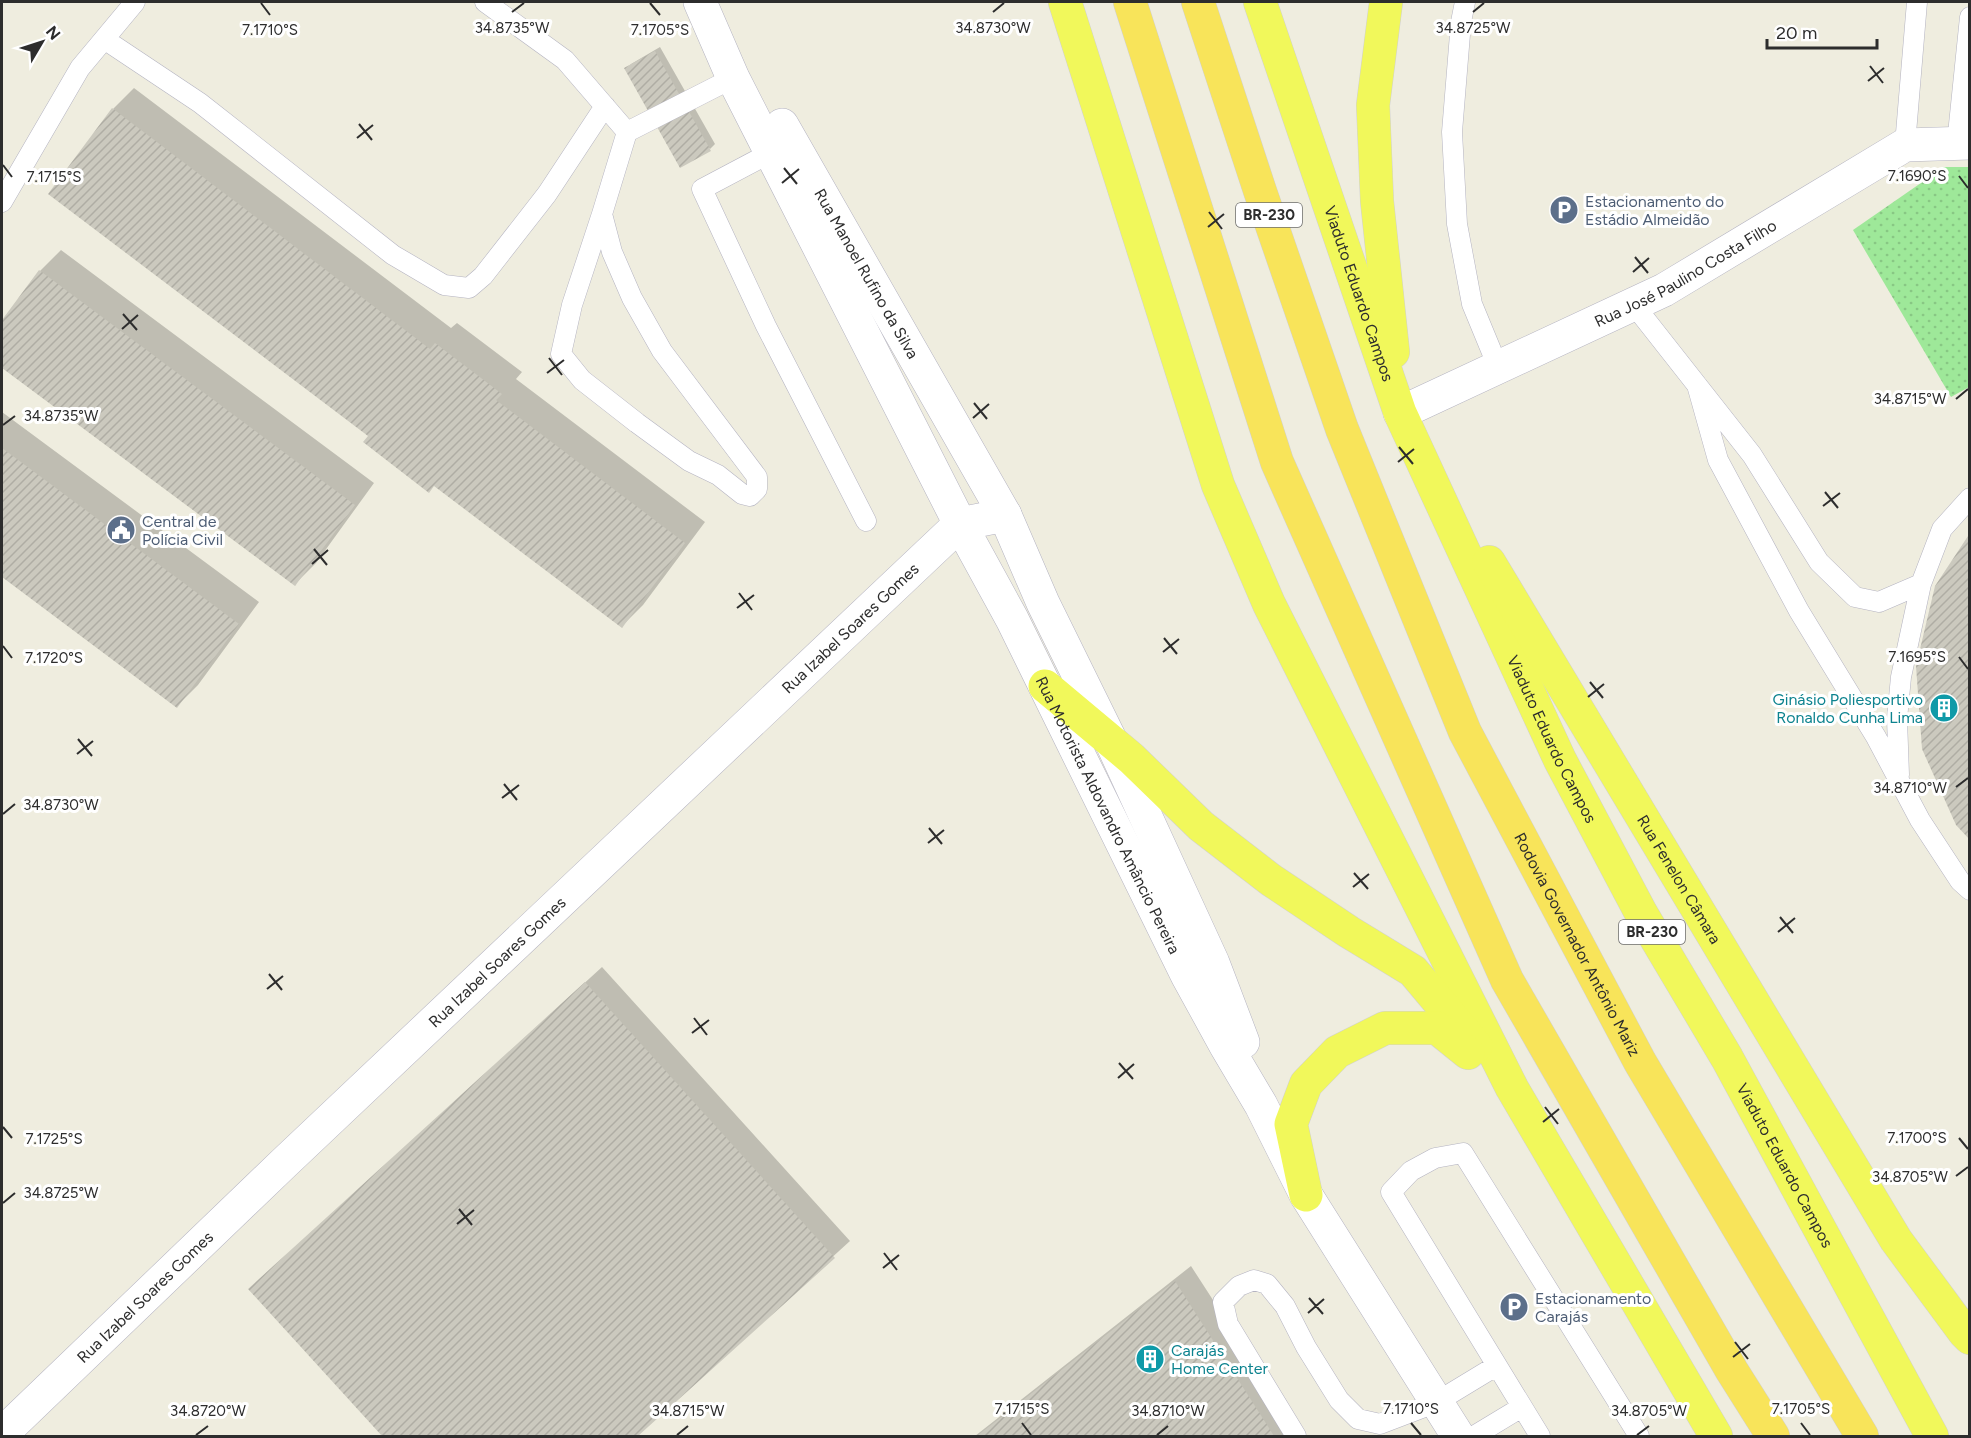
<svg xmlns="http://www.w3.org/2000/svg" width="1971" height="1438" font-family="Figtree,sans-serif">
<style>
.park{fill:url(#park-dots)}
.shadow{fill:#0003}
.building{fill:url(#building-hatch)}
.lines{fill:none;stroke-linecap:round;stroke-linejoin:round}
.service-casing{stroke:#b4b3c1;stroke-width:21}
.minor-casing{stroke:#b4b3c1;stroke-width:34}
.secondary-casing{stroke:#b4b3c1;stroke-width:34}
.primary-casing{stroke:#d1d1d1;stroke-width:34}
.trunk-casing{stroke:#d1d1d1;stroke-width:34}
.service{stroke:#fff;stroke-width:20}
.minor{stroke:#fff;stroke-width:33}
.secondary{stroke:#fff;stroke-width:33}
.primary{stroke:#f1f85b;stroke-width:33}
.trunk{stroke:#f8e45a;stroke-width:33}
.ticks{fill:none;stroke:#2d2d2d;stroke-width:2}
.labels{text-anchor:middle;dominant-baseline:central;stroke-width:6;stroke-linejoin:round;paint-order:stroke}
.shield{fill:#fff;stroke:#6c6c6c;stroke-width:1.5}
.shield-label{font-size:15px;font-weight:bold;fill:#2d2d2d}
.service-label{font-size:16px;fill:#4e5e75;stroke:#fff;text-anchor:start}
.street-label{font-size:16px;fill:#2d2d2d;stroke:#fff}
.culture-label{font-size:16px;fill:#0d838f;stroke:#fff;text-anchor:end}
.ticks-label{font-size:15px;text-anchor:middle;fill:#2d2d2d;stroke:#fff;stroke-width:6;stroke-linejoin:round;paint-order:stroke}
</style>
<defs>
<pattern id="park-dots" width="8" height="8" patternUnits="userSpaceOnUse" patternTransform="scale(1.5)"><rect width="8" height="8" fill="#9ee899"/><path d="M2 2h.1M6 6h.1" fill="none" stroke="#88c784" stroke-width="1.8" stroke-linecap="round"/></pattern>
<pattern id="building-hatch" width="6" height="6" patternUnits="userSpaceOnUse" patternTransform="scale(1.5)"><rect width="6" height="6" fill="#cbc9be"/><path d="M-1 1l2-2M0 6l6-6M5 7l2-2" fill="none" stroke="#afada4"/></pattern>
</defs>
<rect width="100%" height="100%" fill="#efeddf"/>
<!-- park -->
<path class="park" d="M1944,167H1970L1969,387L1951,397L1853,230Z"/>
<!-- shadow -->
<path class="shadow" d="M660,47L715,144L710,149L626,69L631,64Z
M134,88L451,328L457,323L522,372L516,379L705,522L643,605L622,626L370,436L113,109Z
M61,250L374,483L316,563L295,584L2,367V323L40,271Z
M2,412L259,602L198,685L177,706L2,575Z
M602,967L850,1241L636,1436H384L250,1289Z
M1191,1266L1301,1436H975Z"/>
<!-- building -->
<path class="building" d="M655,51L711,151L680,168L624,68Z
M112,108L430,349L435,343L502,394L496,400L685,543L622,628L434,486L429,493L363,442L368,436L48,194Z
M39,270L355,505L295,586L2,368V320Z
M2,448L239,624L177,708L2,577Z
M1970,533V840L1956,825L1922,749L1916,666L1935,586Z
M585,982L835,1258L638,1436H382L248,1289Z
M1175,1281L1274,1436H977Z"/>
<g class="lines">
<!-- service casing -->
<g class="service-casing">
<path id="service" d="M485,2L565,60L627,132L733,78
M1465,2L1461,22L1452,132L1457,224L1472,304L1498,367
M104,39L200,103L393,255L444,285L469,288L483,276L547,194L605,106
M1957,144L1970,17
M1905,145L1917,2
M772,152L702,189L766,326L866,521
M2,202L80,68L135,2
M602,214L572,305L561,354L582,380L637,423L689,461L718,475L742,494L750,496L757,489V477L662,351L632,298L612,252L602,214L627,132
M1634,305L1752,455L1819,562L1855,597L1879,602L1921,584
M1697,385L1718,460L1799,611L1876,737L1920,820L1960,881L1970,890
M1899,775L1897,719L1901,677L1921,584L1942,529L1970,498
M1296,1436L1228,1324L1223,1302L1239,1286L1254,1280L1267,1284L1285,1306L1306,1347L1339,1400L1358,1419L1380,1424L1435,1403L1496,1366
M1474,1436L1522,1407
M1540,1436L1391,1192L1411,1171L1435,1158L1463,1153L1639,1436"/>
</g>
<!-- minor casing -->
<g class="minor-casing">
<g id="minor">
<path id="s1" d="M1400,413L1664,290L1905,145L1970,143"/>
<path id="s2" d="M2,1434L283,1164L960,524L1005,515"/>
</g>
</g>
<!-- secondary casing -->
<g class="secondary-casing">
<g id="secondary">
<path id="s3" d="M700,2L733,78L960,524L1012,619L1187,975L1226,1046L1261,1105L1306,1195L1458,1436"/>
<path id="s4" d="M782,125L1005,515L1043,603L1111,741L1213,963L1243,1042"/>
</g>
</g>
<!-- primary casing -->
<g class="primary-casing">
<g id="primary">
<path d="M1065,2L1218,485L1269,604L1512,1088L1716,1436"/>
<path id="s5" d="M1260,2L1400,413L1560,760L1641,913L1727,1058L1932,1436"/>
<path d="M1386,2L1373,105L1377,201L1393,352"/>
<path id="s6" d="M1489,562L1896,1240L1964,1332L1970,1338"/>
<path d="M1045,686L1131,758L1201,826L1271,880L1349,932L1413,971L1476,1046"/>
<path d="M1306,1195L1291,1124L1306,1084L1337,1052L1385,1028H1437L1468,1053"/>
</g>
</g>
<!-- trunk casing -->
<g class="trunk-casing">
<g id="trunk">
<path d="M1130,2L1277,462L1507,980L1732,1371L1773,1436"/>
<path id="s7" d="M1198,2L1260,191L1342,429L1465,732L1640,1062L1862,1436"/>
</g>
</g>
<!-- service -->
<use href="#service" class="service"/>
<!-- minor -->
<use href="#minor" class="minor"/>
<!-- secondary -->
<use href="#secondary" class="secondary"/>
<!-- primary -->
<use href="#primary" class="primary"/>
<!-- trunk -->
<use href="#trunk" class="trunk"/>
</g>
<!-- ticks -->
<path class="ticks" d="M261,3L270,15M650,3L660,15M512,12L524,3M993,12L1004,3M1473,12L1484,3M1870,66L1883,83M1868,81L1884,68M359,124L372,140M357,138L373,125M3,165L12,177M784,168L797,184M1959,176L1968,188M782,183L799,169M1209,212L1222,229M1208,227L1224,214M1635,257L1648,273M1633,272L1649,258M123,314L137,330M122,329L138,315M549,358L562,375M547,373L564,360M1956,399L1968,389M974,403L987,419M973,418L989,404M3,425L15,416M1399,447L1413,464M1398,462L1414,449M1825,492L1838,508M1823,506L1840,493M314,549L327,565M312,564L328,550M739,593L752,610M737,608L754,595M1164,638L1177,654M3,646L12,658M1163,652L1179,639M1959,657L1968,669M1590,682L1603,698M1588,697L1604,684M78,739L92,756M77,754L93,741M504,784L517,800M1956,787L1968,778M502,798L519,785M3,814L15,804M929,828L942,844M928,843L944,830M1354,873L1368,889M1353,887L1369,874M1780,917L1793,933M1778,932L1795,918M269,974L282,990M267,989L283,976M694,1018L707,1035M692,1033L709,1020M1119,1063L1133,1079M1118,1078L1134,1064M1545,1107L1558,1124M1543,1122L1559,1109M3,1127L12,1138M1959,1138L1968,1149M1956,1176L1968,1167M3,1203L15,1193M459,1209L472,1225M457,1224L474,1210M884,1253L897,1270M883,1268L899,1255M1309,1298L1323,1314M1308,1313L1324,1299M1735,1342L1748,1359M1733,1357L1750,1344M1022,1423L1031,1435M1411,1423L1421,1435M1801,1423L1810,1435M196,1435L208,1426M677,1435L688,1426M1157,1435L1168,1426M1637,1435L1649,1426"/>
<!-- icons -->
<defs>
<g id="parking-disc" transform="scale(1.5)"><circle r="9.5" fill="#5c6f8a" stroke="#fff"/><path d="M-3.5-5.5H1a3.5 3.5 0 0 1 0 7H-1V5.5H-3.5ZM-1-3.4V-.6H.8a1.4 1.4 0 0 0 0-2.8Z" fill="#fff"/></g>
<g id="civic-disc" transform="scale(1.5)"><circle r="9.5" fill="#5c6f8a" stroke="#fff"/><path d="M-.6-6.5H3V-4.5H.6V-3L4-1V1h2V6H-6V1h2V-1L-.6-3ZM-1.2 2.5V6h2.4V2.5Z" fill="#fff"/></g>
<g id="building-disc" transform="scale(1.5)"><circle r="9.5" fill="#0f9aa8" stroke="#fff"/><path d="M-4-6H4V6H1V3H-1V6H-4ZM-2.5-4.3h1.7v1.8h-1.7ZM.8-4.3h1.7v1.8H.8ZM-2.5-1h1.7V.8h-1.7ZM.8-1h1.7V.8H.8Z" fill="#fff"/></g>
</defs>
<g fill-rule="evenodd">
<use href="#parking-disc" x="1564" y="210"/>
<use href="#civic-disc" x="121" y="530"/>
<use href="#building-disc" x="1944" y="708"/>
<use href="#parking-disc" x="1514" y="1307"/>
<use href="#building-disc" x="1150" y="1359"/>
</g>
<g class="labels">
<!-- shield labels -->
<g class="shield">
<rect x="1236" y="203" width="66" height="24" rx="4.5"/>
<rect x="1619" y="920" width="66" height="24" rx="4.5"/>
</g>
<g class="shield-label">
<text x="1269" y="215">BR-230</text>
<text x="1652" y="932">BR-230</text>
</g>
<!-- service labels -->
<g class="service-label">
<text x="1585" y="201">Estacionamento do<tspan x="1585" dy="18">Estádio Almeidão</tspan></text>
<text x="142" y="521">Central de<tspan x="142" dy="18">Polícia Civil</tspan></text>
<text x="1535" y="1298">Estacionamento<tspan x="1535" dy="18">Carajás</tspan></text>
</g>
<!-- street labels -->
<g class="street-label">
<text stroke="none"><textPath href="#s1" startOffset="318">Rua José Paulino Costa Filho</textPath></text>
<text stroke="none"><textPath href="#s4" startOffset="171">Rua Manoel Rufino da Silva</textPath></text>
<text stroke="none"><textPath href="#s5" startOffset="308">Viaduto Eduardo Campos</textPath></text>
<text stroke="none"><textPath href="#s2" startOffset="1170">Rua Izabel Soares Gomes</textPath></text>
<text stroke="none"><textPath href="#s5" startOffset="794">Viaduto Eduardo Campos</textPath></text>
<text stroke="none"><textPath href="#s3" startOffset="910">Rua Motorista Aldovandro Amâncio Pereira</textPath></text>
<text stroke="none"><textPath href="#s6" startOffset="370">Rua Fenelon Câmara</textPath></text>
<text stroke="none"><textPath href="#s7" startOffset="1018">Rodovia Governador Antônio Mariz</textPath></text>
<text stroke="none"><textPath href="#s2" startOffset="684">Rua Izabel Soares Gomes</textPath></text>
<text stroke="none"><textPath href="#s5" startOffset="1280">Viaduto Eduardo Campos</textPath></text>
<text stroke="none"><textPath href="#s2" startOffset="198">Rua Izabel Soares Gomes</textPath></text>
</g>
<!-- culture labels -->
<g class="culture-label">
<text x="1923" y="699">Ginásio Poliesportivo<tspan x="1923" dy="18">Ronaldo Cunha Lima</tspan></text>
<text x="1171" y="1350" text-anchor="start">Carajás<tspan x="1171" dy="18">Home Center</tspan></text>
</g>
</g>
<g class="ticks-label">
<text x="512" y="33">34.8735°W</text>
<text x="993" y="33">34.8730°W</text>
<text x="1473" y="33">34.8725°W</text>
<text x="270" y="35">7.1710°S</text>
<text x="660" y="35">7.1705°S</text>
<text x="1917" y="181">7.1690°S</text>
<text x="54" y="182">7.1715°S</text>
<text x="1910" y="404">34.8715°W</text>
<text x="61" y="421">34.8735°W</text>
<text x="1917" y="662">7.1695°S</text>
<text x="54" y="663">7.1720°S</text>
<text x="1910" y="793">34.8710°W</text>
<text x="61" y="810">34.8730°W</text>
<text x="1917" y="1143">7.1700°S</text>
<text x="54" y="1144">7.1725°S</text>
<text x="1910" y="1182">34.8705°W</text>
<text x="61" y="1198">34.8725°W</text>
<text x="1022" y="1414">7.1715°S</text>
<text x="1411" y="1414">7.1710°S</text>
<text x="1801" y="1414">7.1705°S</text>
<text x="208" y="1416">34.8720°W</text>
<text x="688" y="1416">34.8715°W</text>
<text x="1168" y="1416">34.8710°W</text>
<text x="1649" y="1416">34.8705°W</text>
</g>
<!-- border -->
<rect width="1971" height="1438" fill="none" stroke="#2d2d2d" stroke-width="6"/>
<!-- north arrow -->
<g transform="translate(42 42) rotate(51)" stroke="#ffffff" stroke-width="4.5" paint-order="stroke">
<path d="M0-4.5L10 22L0 15L-10 22Z" fill="#2d2d2d"/>
<text y="-9" font-size="16" font-weight="bold" text-anchor="middle" fill="#2d2d2d">N</text>
</g>
<!-- scale -->
<path d="M1767 39v9h110v-9" fill="none" stroke="#2d2d2d" stroke-width="3"/>
<text x="1776" y="39" font-size="18" fill="#2d2d2d" stroke="#ffffff" stroke-width="4.5" paint-order="stroke">20 m</text>
</svg>
